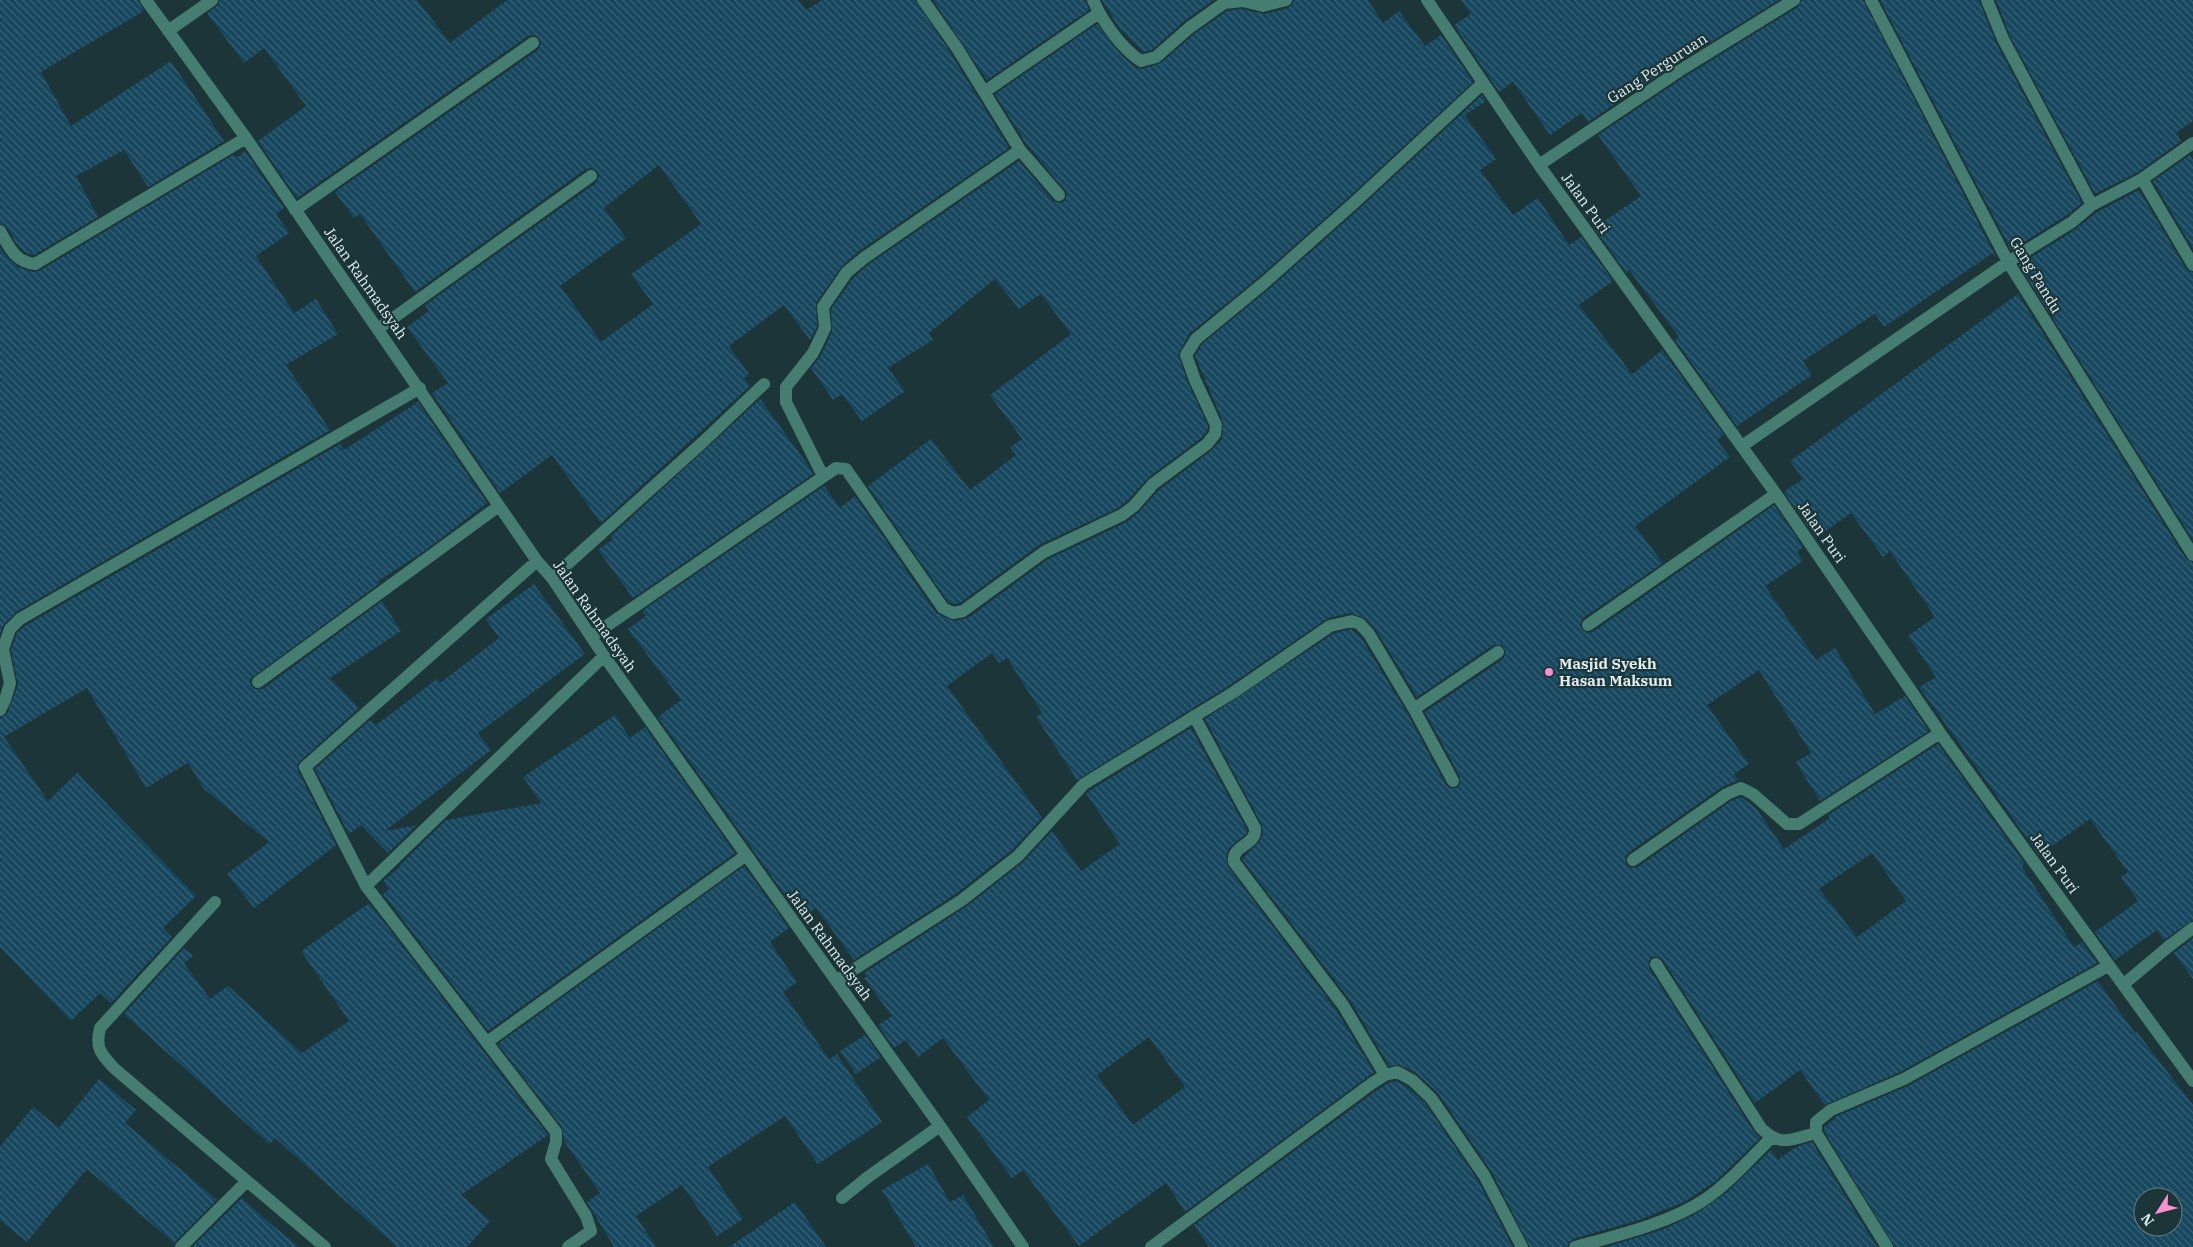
<svg xmlns="http://www.w3.org/2000/svg" width="2193" height="1247" font-family="'IBM Plex Serif',serif">
<style>
.building{fill:url(#building-back-hatch);fill-rule:evenodd}
.lines{fill:none;stroke-linecap:round;stroke-linejoin:round}
.minor{stroke:#467d71;stroke-width:12}
.poi-dot{fill:#f790cd;stroke:#1b3538;stroke-width:2}
.labels{text-anchor:middle;dominant-baseline:central;stroke-width:4.5;stroke-linejoin:round;paint-order:stroke}
.street-label{font-size:15px;fill:#deedef;stroke:#1b3538}
.poi-label{font-size:15px;font-weight:bold;fill:#deedef;stroke:#1b3538;text-anchor:start}
</style>
<defs>
<pattern id="building-back-hatch" width="6" height="6" patternUnits="userSpaceOnUse" patternTransform="scale(1.25)"><rect width="6" height="6" fill="#17475e"/><path d="M-1 5l2 2M0 0l6 6M5-1l2 2" fill="none" stroke="#386275"/></pattern>
</defs>
<rect width="100%" height="100%" fill="#1b3538"/>
<!-- building -->
<path class="building" d="M0,0H138L144,11L41,72L71,126L171,61L224,141L148,187L124,150L76,176L98,217L34,255L26,253L16,243L7,227L0,223Z
M220,0H417L450,43L507,0H798L806,10L822,0H915L950,52L1009,148L859,251L842,266L816,303L817,327L810,340L784,305L729,346L749,374L744,378L750,386L601,523L552,455L500,493L432,393L448,383L407,327L429,311L425,305L596,183L599,176L597,171L591,168L586,169L415,292L360,214L354,218L335,192L538,50L541,43L539,38L533,35L528,36L297,198L258,141L306,106L264,48L244,63L207,13L217,6ZM659,165L701,224L631,274L653,304L601,342L560,286L626,238L604,208Z
M933,0H1085L1089,10L987,80Z
M1102,0H1214L1184,21L1152,50L1143,52L1120,29Z
M1294,0H1368L1383,23L1399,11L1425,46L1441,35L1473,82L1350,196L1259,277L1189,334L1178,355L1188,383L1208,426L1207,431L1201,438L1148,478L1128,500L1118,508L1039,545L960,603L954,604L948,602L868,486L931,439L970,490L1016,455L1010,447L1022,439L990,395L1071,334L1041,294L1019,309L995,279L929,333L933,340L888,368L905,391L862,421L842,394L833,400L811,368L820,357L832,332L831,309L853,278L869,264L1019,161L1053,201L1060,203L1065,201L1067,194L1065,190L1027,145L995,94L1097,24L1121,55L1136,68L1143,69L1161,63L1194,34L1227,11L1242,9L1265,14L1288,8L1292,5Z
M1461,0H1779L1675,64L1588,122L1582,113L1550,135L1513,82L1499,92L1454,25L1471,14Z
M1802,0H1863L1997,259L1993,253L1884,327L1875,314L1803,361L1812,375L1737,426L1675,340L1679,337L1629,270L1626,272L1594,228L1641,196L1598,135L1683,78L1798,7Z
M1880,0H1979L1996,43L2082,203L2067,215L2011,250Z
M1996,0H2193V121L2176,133L2181,141L2138,172L2095,194L2010,36Z
M1482,95L1486,101L1465,115L1496,159L1480,170L1513,215L1538,198L1569,245L1581,237L1613,281L1579,305L1632,374L1662,350L1724,435L1717,440L1730,457L1635,526L1663,563L1583,618L1580,625L1582,630L1588,633L1593,632L1774,505L1803,547L1797,552L1803,561L1765,586L1816,660L1835,648L1875,714L1905,696L1929,731L1820,801L1796,762L1811,753L1759,670L1707,705L1749,764L1734,774L1738,780L1722,787L1628,853L1625,857L1626,864L1630,868L1638,867L1731,801L1741,797L1756,808L1784,849L1830,818L1828,815L1938,744L2025,864L2022,867L2074,947L2082,942L2097,963L1900,1072L1825,1105L1800,1070L1755,1103L1663,960L1659,957H1652L1649,961V968L1754,1132L1760,1138L1716,1181L1686,1201L1639,1220L1573,1239L1569,1242L1567,1247H1530L1491,1171L1438,1093L1416,1073L1400,1065L1389,1066L1350,1000L1242,859L1259,842L1263,835L1262,825L1205,719L1333,634L1351,629L1362,639L1407,713L1446,785L1449,788H1456L1460,785V777L1425,712L1503,659L1506,652L1502,645H1493L1417,697L1376,630L1366,619L1351,613L1328,618L1230,685L1077,780L1036,717L1042,713L1007,658L999,663L992,653L947,686L1042,818L1012,850L957,893L854,960L816,908L802,919L658,717L681,700L628,629L646,616L642,611L824,486L840,508L855,496L936,613L954,621L968,618L1048,559L1127,522L1140,511L1159,490L1212,450L1222,439L1223,422L1195,356L1202,344L1269,289L1360,208ZM1872,853L1906,901L1857,937L1819,889Z
M245,151L284,208L276,214L289,233L256,256L294,313L316,299L338,334L286,365L330,430L16,612L4,624L0,633V248L8,258L18,267L33,272L39,271L233,155L238,157Z
M2190,155L2193,160V249L2153,181Z
M2139,190L2186,269L2193,273V540L2019,265L2076,229L2097,212Z
M2018,294L2186,559L2193,563V920L2164,940L2157,930L2115,960L2095,932L2138,901L2121,877L2128,872L2090,819L2039,855L1919,687L1936,677L1908,636L1935,617L1890,551L1883,557L1851,513L1816,538L1784,492L1803,479L1790,461Z
M760,399L808,465L813,474L633,598L598,550L613,539L611,536Z
M418,402L487,503L426,550L378,581L379,584L250,679L251,686L254,689H263L382,601L401,631L330,678L359,708L297,764L298,771L336,845L254,908L227,874L269,842L204,789L188,763L146,788L87,688L4,737L48,801L77,773L196,896L163,928L172,937L111,1003L100,993L71,1021L0,947V718L7,714L18,685L11,650L17,633L25,626L340,444L344,450Z
M534,584L585,654L478,733L491,750L385,831L417,825L388,853L361,825L349,834L315,769L370,720L376,725L437,679L440,683L499,638L486,619Z
M615,715L630,738L645,727L735,853L488,1031L383,894L389,890L383,881L401,866L400,865L446,820L541,803L523,777Z
M1191,728L1247,830L1246,834L1229,848L1226,856L1228,867L1336,1010L1374,1072L1185,1212L1166,1183L1079,1246L1023,1170L1012,1178L967,1117L989,1100L943,1038L918,1057L906,1040L894,1048L878,1025L892,1016L864,978L867,976L864,973L967,906L1023,862L1052,831L1081,871L1120,844L1086,793ZM1149,1037L1185,1087L1133,1125L1097,1075Z
M744,866L789,928L770,942L797,982L783,992L829,1059L837,1054L882,1122L818,1164L785,1116L708,1167L743,1219L717,1236L682,1185L636,1216L656,1247H614L587,1202L600,1193L564,1141L562,1127L498,1044Z
M369,903L548,1135L461,1195L490,1221L467,1247H397L275,1138L269,1144L124,1014L184,948L193,956L184,963L210,999L228,986L302,1053L349,1021L301,951Z
M2193,938V979L2174,953Z
M2098,981L2135,1033L2137,1032L2193,1105V1247H1895L1824,1131V1127L1835,1119V1117L1908,1086ZM2143,1197H2173V1227H2143Z
M865,1035L881,1057L856,1074L840,1051Z
M99,1079L136,1110L125,1123L217,1200L174,1243L87,1169L27,1242L0,1220V1147L33,1107L59,1128Z
M1396,1081L1407,1087L1425,1103L1477,1179L1513,1247H1209L1194,1225L1376,1091L1388,1083Z
M1812,1142L1877,1247H1606L1662,1230L1694,1215L1726,1193L1771,1150L1778,1160L1796,1147Z
M928,1164L950,1202L963,1195L994,1247H916L882,1190Z
M242,1198L265,1219L299,1247H192Z
M795,1202L826,1247H729Z"/>
<g class="lines">
<!-- minor -->
<path class="minor" d="M146,0L246,138L537,561L552,578L604,656L940,1126L1023,1247
M923,0L957,48L1020,150L1059,195
M1093,0C1103,22 1121,48 1141,61L1156,57L1189,28L1224,3L1243,1L1263,6L1286,0
M1427,0L1539,165L1776,494L1940,733L2193,1081
M1871,0L2008,262L2193,555
M1987,0L2003,39L2092,205
M168,31L212,0
M984,92L1099,13
M1539,165L1679,71L1794,0
M2142,179L2193,265
M295,210L533,43
M0,231C9,247 15,262 35,264L246,138
M378,329L591,176
M1742,446L2008,262L2072,222L2092,205L2142,179L2193,143
M823,476L786,402V387L813,353L825,328L823,307L847,272L864,258L1020,150
M537,561L305,767L366,886L556,1132V1142L551,1159L586,1216L591,1231L568,1247
M552,578L703,442L764,384
M1588,625L1776,494
M592,636L836,468L846,469L943,608L953,613L963,611L1044,552L1122,515L1134,506L1153,484L1207,444L1215,434L1216,425L1195,380L1186,355L1196,339L1264,283L1355,202L1483,83
M258,682L499,506
M1414,709L1498,652
M0,710L5,700L10,683L3,649L10,629L20,619L420,388
M1194,716L1255,828C1257,846 1231,845 1234,862L1343,1005L1385,1075
M1633,860L1727,794L1741,788L1753,794L1787,824H1799L1940,733
M366,886L604,656
M215,902L100,1028C95,1049 101,1054 115,1069L325,1247
M1656,964L1761,1128C1781,1148 1791,1139 1816,1133
M836,981L962,900L1018,856L1084,784L1234,692L1330,626L1352,621L1360,624L1369,634L1414,709L1453,781
M2124,984L2168,947L2193,928
M487,1042L745,856
M842,1198L868,1177L940,1126
M181,1247L247,1181
M1151,1247L1371,1084L1385,1075L1397,1072L1412,1080L1431,1098L1484,1175L1522,1247
M1575,1247C1615,1236 1670,1223 1704,1200C1726,1186 1752,1157 1771,1138
M1887,1247L1816,1133V1122L1831,1110L1904,1079L2108,966"/>
</g>
<!-- markers -->
<circle class="poi-dot" cx="1549" cy="672" r="5"/>
<g class="labels">
<!-- street labels -->
<g class="street-label">
<text transform="translate(1657 68) rotate(-33)">Gang Perguruan</text>
<text transform="translate(1586 203) rotate(54)">Jalan Puri</text>
<text transform="translate(2036 275) rotate(59)">Gang Pandu</text>
<text transform="translate(366 283) rotate(55)">Jalan Rahmadsyah</text>
<text transform="translate(1822 532) rotate(55)">Jalan Puri</text>
<text transform="translate(595 616) rotate(55)">Jalan Rahmadsyah</text>
<text transform="translate(2055 863) rotate(54)">Jalan Puri</text>
<text transform="translate(830 945) rotate(54)">Jalan Rahmadsyah</text>
</g>
<!-- poi labels -->
<g class="poi-label">
<text x="1559" y="663">Masjid Syekh<tspan x="1559" dy="17">Hasan Maksum</tspan></text>
</g>
</g>
<!-- north arrow -->
<g transform="translate(2158 1212) rotate(234)"><circle r="24" fill="#1b3538" stroke="#697f81"/>
<path d="M0-4L9 19L0 12L-9 19Z" fill="#f790cd"/>
<text y="-8" font-size="14" font-weight="bold" text-anchor="middle" fill="#deedef">N</text>
</g>
</svg>
